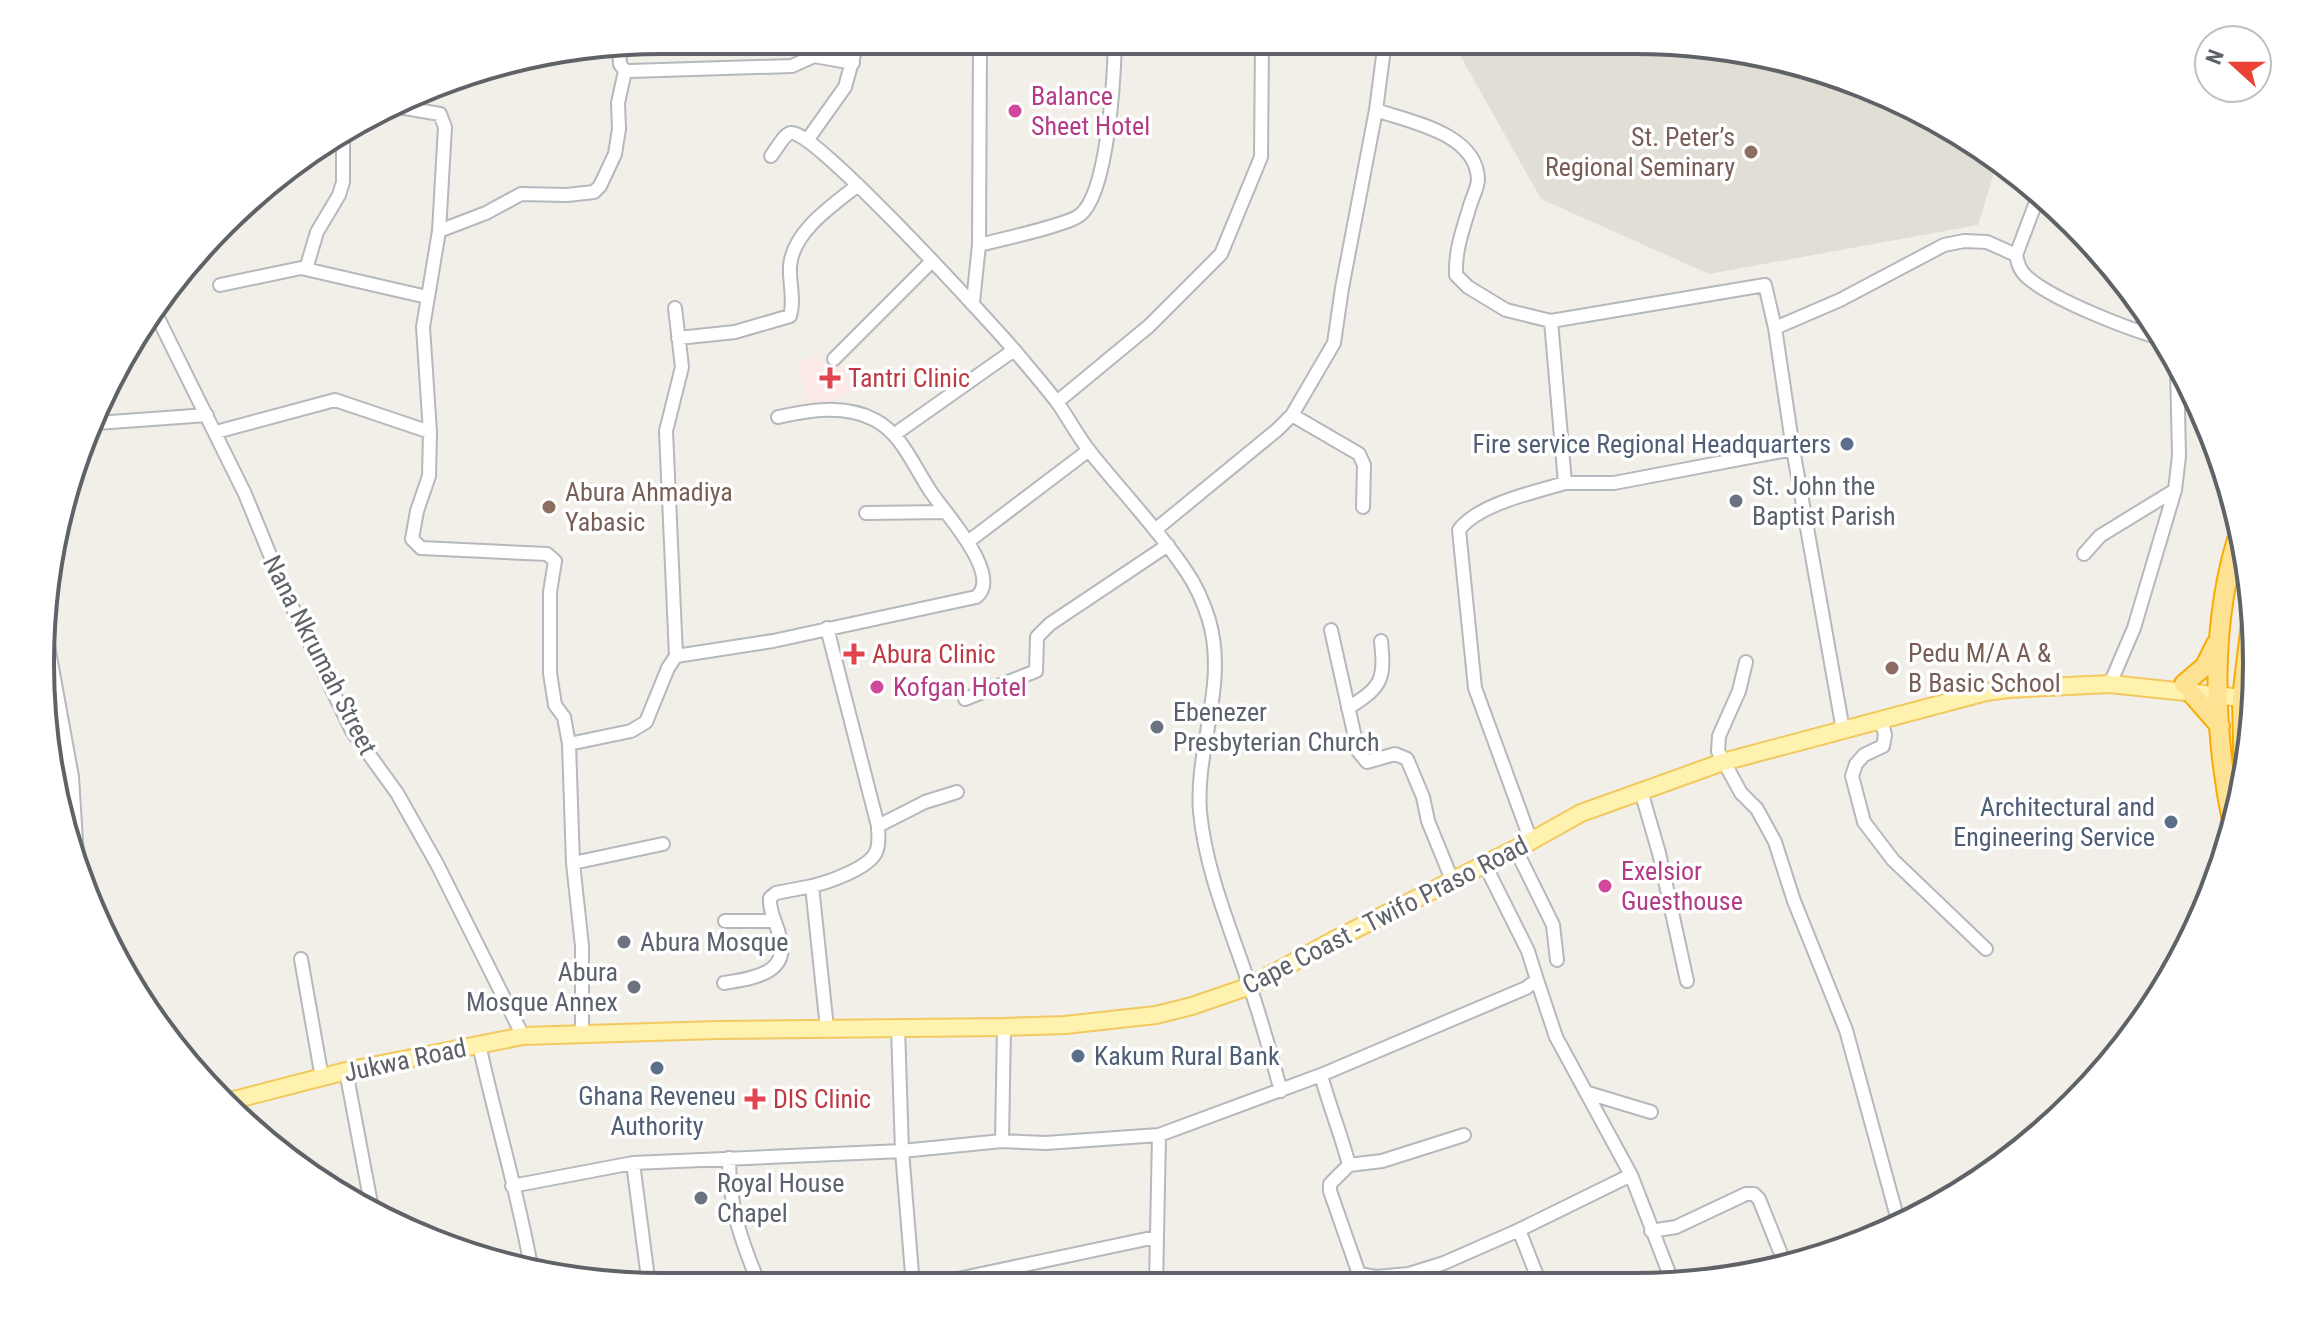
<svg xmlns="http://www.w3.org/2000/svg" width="2297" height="1327" font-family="'Roboto Condensed',sans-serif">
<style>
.education{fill:#e1ded6}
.medical{fill:#fce8e6}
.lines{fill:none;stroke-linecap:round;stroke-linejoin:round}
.minor-casing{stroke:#b5b8bc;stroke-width:16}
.major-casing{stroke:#f2c960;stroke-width:20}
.highway-casing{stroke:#f9ab00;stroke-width:22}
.minor{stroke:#fff;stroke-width:12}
.major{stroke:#fff2af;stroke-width:16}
.highway{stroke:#fde293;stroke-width:18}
.hotel-dot{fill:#d1479c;stroke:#fff;stroke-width:3}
.education-dot{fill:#8d6e63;stroke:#fff;stroke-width:3}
.health-dot{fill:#e0444e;stroke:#fff;stroke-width:3}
.service-dot{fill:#5c6f8a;stroke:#fff;stroke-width:3}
.worship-dot{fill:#6b7280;stroke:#fff;stroke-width:3}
.labels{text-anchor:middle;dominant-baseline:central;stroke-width:7;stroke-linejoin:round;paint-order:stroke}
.hotel-label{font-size:26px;fill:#b23c85;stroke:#fff;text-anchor:start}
.education-label{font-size:26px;fill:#785e54;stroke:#fff;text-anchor:start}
.health-label{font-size:26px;fill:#be3a42;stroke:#fff;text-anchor:start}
.service-label{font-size:26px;fill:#4e5e75;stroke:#fff;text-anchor:end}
.worship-label{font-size:26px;fill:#5b616d;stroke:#fff;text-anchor:start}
.street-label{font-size:26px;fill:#5f6368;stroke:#fff}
.rim{fill:none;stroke:#5f6368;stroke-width:4}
</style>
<rect width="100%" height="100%" fill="#f1efe8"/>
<!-- education -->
<path class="education" d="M1452,41H1675L1834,73L1979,145L1998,160L1978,225L1709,274L1541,199Z"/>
<!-- medical -->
<path class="medical" d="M815,356L826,365L847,368L868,388L809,407L798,363Z"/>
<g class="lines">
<!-- minor casing -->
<g class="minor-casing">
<path id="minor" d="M619,47L620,64L625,71H630L792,66L814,56L853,63
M1376,110L1385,41
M808,139L845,87L858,40
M771,156C776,150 784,134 791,133C812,127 992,324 1015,351C1029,368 1044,385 1057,402C1069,419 1078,437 1091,453C1122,492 1158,529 1186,571C1195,584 1204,604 1209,620C1228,685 1195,748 1200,812C1206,873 1231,929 1250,987C1262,1021 1271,1056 1281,1091
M439,231L486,213L521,194L567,195L594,192L600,186L615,154L619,129L618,103L625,71
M979,245C998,240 1068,225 1080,215C1108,193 1114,78 1115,41
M2016,255C2018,264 2020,271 2027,277C2053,300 2130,330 2164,339
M306,269L317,232L339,195L343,182V137
M220,285L301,268L427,297
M973,302L979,245L980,40
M153,308L245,494L286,594L352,731L397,793L437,864L523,1036
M675,308L682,367L666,431L676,656
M1551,321L1565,483H1614L1793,449
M1775,328L1840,300L1944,245L1964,241L1987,242L2016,255L2039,194
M678,338L735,332L790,316C795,300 789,283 790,266C793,231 833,205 858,185
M834,359L932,261
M1057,402L1149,326L1221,254L1261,157L1262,41
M1292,415L1359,454L1364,465L1363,507
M97,423L207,415
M216,432L335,400L430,432L423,327L439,231L445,127L440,114L399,107
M430,432L429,476L417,511L412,539L421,548L547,554L555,561L550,592V673L555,705L564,717L569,744L573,863L582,946V1033
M895,434L1014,350
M866,513L945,512
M1155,530L1277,430L1292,415L1334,343L1342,288L1376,110C1410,122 1476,133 1478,179C1478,188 1471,200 1469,209C1462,232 1455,251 1456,275L1468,287L1506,310L1551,321L1765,285L1775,328L1793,449L1843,730
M969,541L1089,450
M2084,554L2100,536L2175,490
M827,628L878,826C878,834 880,844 876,852C869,868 829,882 812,886L827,1028
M45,629L72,777L78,873
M1331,630L1358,751L1367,762L1395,754L1407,759L1423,797L1428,821L1452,880
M1746,662L1739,691L1719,736L1718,751L1741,793L1757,809L1775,842L1794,901L1846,1030L1899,1224
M2110,684L2134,628L2175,490L2179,456L2177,365
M965,699L1036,671L1037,637L1050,624L1168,545
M1348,708C1382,687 1385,680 1381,641
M1881,719L1885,735L1883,746L1864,755L1856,764L1852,776L1864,822L1893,860L1986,949
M569,744L631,731L646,722L668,668L676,656L773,641L976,597C1004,576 944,512 931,492C914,467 902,434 875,420C844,404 810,410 778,417
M1641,791L1659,853L1687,981
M878,826L925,802L957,792
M1531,841L1475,688L1459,530C1478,504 1535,492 1565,483
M1515,848L1553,925L1557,960
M573,863L663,844
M725,921H773
M301,959L322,1078
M1537,980L1556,1037L1631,1175L1674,1286
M724,983C753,978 792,974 779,934C776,922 769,912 770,898L776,893L812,886
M1004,1027L1002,1141L1046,1143L1159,1135L1321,1075C1329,1105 1341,1134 1349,1165L1382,1161L1464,1135
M898,1028L902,1151L1002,1141
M479,1044C495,1119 518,1192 531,1267
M346,1071L372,1209
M1321,1075L1526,988L1537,980L1528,951L1484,863
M1588,1093L1651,1112
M729,1158C729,1207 741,1241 760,1286
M633,1163L649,1286
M1349,1165L1330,1184V1191L1359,1274
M512,1186L633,1163L902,1151L913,1286
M1519,1230L1541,1286
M1651,1231L1676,1227L1746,1194H1754L1759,1199L1785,1264
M925,1286L1156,1237
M1156,1286L1159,1135
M1336,1286L1359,1274L1376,1277L1409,1274L1444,1263L1519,1230L1631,1175"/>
</g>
<!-- major casing -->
<g class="major-casing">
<path id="major" d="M230,1101L346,1071L523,1036L716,1030L1004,1027L1065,1025L1156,1015L1192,1006L1250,986L1334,940L1531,841L1581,813L1723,762L1986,692L2008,689L2110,684L2242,698"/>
</g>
<!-- highway casing -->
<g class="highway-casing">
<path id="highway" d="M2184,684L2205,666L2216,644
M2192,694L2220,726
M2244,788L2242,698L2252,615
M2233,826C2213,730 2209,621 2241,527"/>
</g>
<!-- minor -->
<use href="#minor" class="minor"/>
<!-- major -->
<use href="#major" class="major"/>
<!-- highway -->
<use href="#highway" class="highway"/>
</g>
<!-- markers -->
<g class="hotel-dot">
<circle cx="1015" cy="111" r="8"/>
<circle cx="877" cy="687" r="8"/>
<circle cx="1605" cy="886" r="8"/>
</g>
<g class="education-dot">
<circle cx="1751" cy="152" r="8"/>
<circle cx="549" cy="507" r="8"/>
<circle cx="1892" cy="668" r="8"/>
</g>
<g class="health-dot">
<path d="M826 366h8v8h8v8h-8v8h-8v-8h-8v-8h8z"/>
<path d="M850 642h8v8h8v8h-8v8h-8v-8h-8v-8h8z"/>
<path d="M751 1087h8v8h8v8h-8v8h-8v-8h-8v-8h8z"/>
</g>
<g class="service-dot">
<circle cx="1847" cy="444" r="8"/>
<circle cx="2171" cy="822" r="8"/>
<circle cx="1078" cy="1056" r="8"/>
<circle cx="657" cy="1068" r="8"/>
</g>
<g class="worship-dot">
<circle cx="1736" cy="501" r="8"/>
<circle cx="1157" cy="727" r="8"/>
<circle cx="624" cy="942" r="8"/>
<circle cx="634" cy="987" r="8"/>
<circle cx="701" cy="1198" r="8"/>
</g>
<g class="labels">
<!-- hotel labels -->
<g class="hotel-label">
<text x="1031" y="96">Balance<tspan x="1031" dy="30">Sheet Hotel</tspan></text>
<text x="893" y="687">Kofgan Hotel</text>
<text x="1621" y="871">Exelsior<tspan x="1621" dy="30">Guesthouse</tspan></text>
</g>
<!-- education labels -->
<g class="education-label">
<text x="1735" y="137" text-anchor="end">St. Peter’s<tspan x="1735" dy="30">Regional Seminary</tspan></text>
<text x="565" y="492">Abura Ahmadiya<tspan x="565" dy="30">Yabasic</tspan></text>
<text x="1908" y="653">Pedu M/A A &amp;<tspan x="1908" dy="30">B Basic School</tspan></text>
</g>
<!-- health labels -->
<g class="health-label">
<text x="848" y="378">Tantri Clinic</text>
<text x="872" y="654">Abura Clinic</text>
<text x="773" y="1099">DIS Clinic</text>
</g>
<!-- service labels -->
<g class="service-label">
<text x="1831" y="444">Fire service Regional Headquarters</text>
<text x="2155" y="807">Architectural and<tspan x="2155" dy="30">Engineering Service</tspan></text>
<text x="1094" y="1056" text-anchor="start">Kakum Rural Bank</text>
<text x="657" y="1096" text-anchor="middle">Ghana Reveneu<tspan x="657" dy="30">Authority</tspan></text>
</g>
<!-- worship labels -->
<g class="worship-label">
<text x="1752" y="486">St. John the<tspan x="1752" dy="30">Baptist Parish</tspan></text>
<text x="1173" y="712">Ebenezer<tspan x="1173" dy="30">Presbyterian Church</tspan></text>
<text x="640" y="942">Abura Mosque</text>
<text x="618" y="972" text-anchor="end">Abura<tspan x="618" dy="30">Mosque Annex</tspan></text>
<text x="717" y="1183">Royal House<tspan x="717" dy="30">Chapel</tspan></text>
</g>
<!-- street labels -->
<g class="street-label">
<text transform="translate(320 655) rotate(63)">Nana Nkrumah Street</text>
<text transform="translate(1385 915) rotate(-27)">Cape Coast - Twifo Praso Road</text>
<text transform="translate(405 1060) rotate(-12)">Jukwa Road</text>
</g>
</g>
<!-- crop -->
<path d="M0 0H2297V1327H0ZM663 54H1634A609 609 0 0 1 2243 663V664A609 609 0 0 1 1634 1273H663A609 609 0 0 1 54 664V663A609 609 0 0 1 663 54Z" fill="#fff" fill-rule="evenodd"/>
<path class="rim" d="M663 54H1634A609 609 0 0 1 2243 663V664A609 609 0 0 1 1634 1273H663A609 609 0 0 1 54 664V663A609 609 0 0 1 663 54Z"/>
<!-- north arrow -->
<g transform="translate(2233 64) rotate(291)"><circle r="38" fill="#ffffff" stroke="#bfc1c3" stroke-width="2"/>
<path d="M0-6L14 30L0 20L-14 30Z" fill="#ea4335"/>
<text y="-12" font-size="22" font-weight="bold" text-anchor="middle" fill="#5f6368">N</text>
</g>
</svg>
